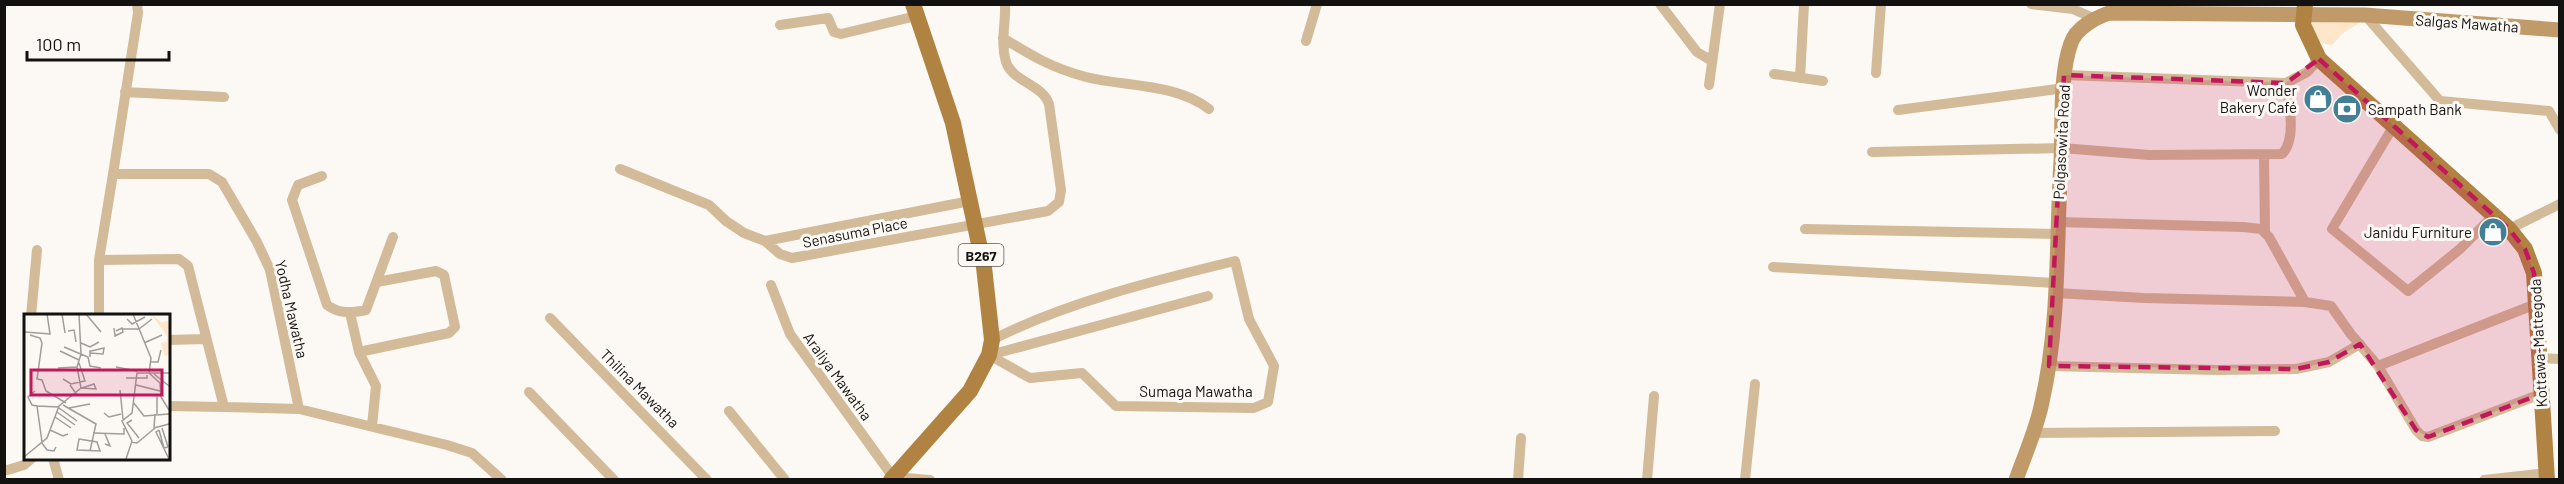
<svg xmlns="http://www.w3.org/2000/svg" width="2564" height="484" font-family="Barlow,sans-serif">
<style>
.green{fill:#fde6c9}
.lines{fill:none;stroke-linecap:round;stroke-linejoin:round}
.street{stroke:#d3ba99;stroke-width:10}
.secondary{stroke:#c09a69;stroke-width:15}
.primary{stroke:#b18342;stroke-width:16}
.marked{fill:#c2185b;fill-opacity:0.2;stroke:#c2185b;stroke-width:4.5;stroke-dasharray:12 8;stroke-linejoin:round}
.labels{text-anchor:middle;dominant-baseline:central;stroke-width:6;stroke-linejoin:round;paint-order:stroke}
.shield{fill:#fcf9f4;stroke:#595755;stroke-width:1.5}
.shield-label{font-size:14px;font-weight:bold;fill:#131211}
.street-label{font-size:15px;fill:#131211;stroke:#fcf9f4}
.poi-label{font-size:15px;fill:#131211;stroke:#fcf9f4;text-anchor:end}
.inset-road{fill:none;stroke:#9f9d99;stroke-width:1.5}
.view{fill:#c2185b;fill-opacity:0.15;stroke:#c2185b;stroke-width:3}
.inset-edge{fill:none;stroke:#131211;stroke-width:3}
</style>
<rect width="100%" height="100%" fill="#fcf9f4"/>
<!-- green -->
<path class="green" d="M2316,17L2364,20L2342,34L2332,45C2319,45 2312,35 2307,25Z"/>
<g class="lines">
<!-- street -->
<path class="street" d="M137,4L138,13L113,174H209L222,182L257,242L270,270L299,409L447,445L472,453L502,480
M1660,4L1697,52L1712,61
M2031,4L2073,9L2093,18
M2365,15L2440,101L2549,111L2560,130
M780,25L828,18L834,32L841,34L916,16
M1003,38C1032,56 1052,68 1086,77C1126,87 1175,83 1209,109
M1306,41L1317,4
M1876,73L1881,4
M1774,74L1823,81
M2064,75L2286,83L2307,72L2319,59
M1800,78L1804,4
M1709,85L1720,4
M125,92L224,97
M1898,110L2065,88
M2393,127L2332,229L2408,291L2460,249L2493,216
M1872,152L2062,148L2149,155L2282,154C2297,139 2289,102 2286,83
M2264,156L2265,233
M620,169L709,205L726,221L744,233L765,241L780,254L792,258L1048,211L1059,202L1061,190L1049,104C1042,84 1013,82 1006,62C1000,43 1006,23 1005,4
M322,176L298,185L292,200L327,305C339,314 352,313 366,310L393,237
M2057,222L2243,227L2261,229L2269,237L2305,302
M1805,229L2057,234
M2509,229L2560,204
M765,241L970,201
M99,260L179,259L188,266L224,407L299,409
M1773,267L2056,283
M771,285L790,334L893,477L930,480
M2056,293L2144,298L2305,302L2331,306L2350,333L2378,366L2416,430L2422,436L2428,437L2541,394
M350,313L359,352L376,386L372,426
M31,316L37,250
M99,316V260L113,174
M550,318L707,480
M168,340L206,339
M359,352L449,333L455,327L444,275L436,271L377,282
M989,355L1030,378L1082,373L1116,406L1254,408L1268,402L1274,366L1249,319L1235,261C1156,280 1064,303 992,340
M990,355L1208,296
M2539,358L2560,359
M2049,366L2216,370L2296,369L2329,362L2360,344
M2378,366L2536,304
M529,392L614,480
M168,406L224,407
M729,411L785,480
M2032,433L2275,431
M53,458L59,480
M4,471L24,465L32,458
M1518,480L1521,438
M1647,480L1654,396
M1745,480L1755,384
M2484,480L2546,473"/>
<!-- secondary -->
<path class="secondary" d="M2016,480C2025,454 2037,428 2042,402C2060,323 2056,241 2061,161C2063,126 2059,76 2071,43C2076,28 2095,18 2109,13L2365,15L2560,30"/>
<!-- primary -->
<path class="primary" d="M2305,4L2303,25L2319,59L2509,229L2525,249L2534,273L2547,480
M891,480L970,391L989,355L992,340L984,267L953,123L913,4"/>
</g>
<!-- marked area -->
<path class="marked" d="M2319,59L2509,229L2525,249L2534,273L2541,394L2428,437L2416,430L2360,344L2329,362L2296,369L2049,366L2064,75L2286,83Z"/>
<!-- icons -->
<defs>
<g id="shop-disc" transform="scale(1.5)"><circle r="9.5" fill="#438096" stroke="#fcf9f4"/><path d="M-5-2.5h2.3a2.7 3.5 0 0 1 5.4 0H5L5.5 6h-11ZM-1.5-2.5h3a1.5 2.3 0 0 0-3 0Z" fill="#fff"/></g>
<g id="bank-disc" transform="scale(1.5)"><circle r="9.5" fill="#438096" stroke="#fcf9f4"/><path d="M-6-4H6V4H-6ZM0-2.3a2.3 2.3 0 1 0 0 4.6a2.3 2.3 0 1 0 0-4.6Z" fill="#fff"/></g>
</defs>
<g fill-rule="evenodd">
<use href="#shop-disc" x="2318" y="99"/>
<use href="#bank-disc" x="2347" y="109"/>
<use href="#shop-disc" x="2493" y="232"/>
</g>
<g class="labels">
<!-- shield labels -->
<rect class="shield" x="958.5" y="244" width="45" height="22" rx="4.5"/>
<g class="shield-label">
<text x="981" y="255">B267</text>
</g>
<!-- street labels -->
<g class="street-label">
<text transform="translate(2467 23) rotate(4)">Salgas Mawatha</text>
<text transform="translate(2061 142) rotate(-87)">Polgasowita Road</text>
<text transform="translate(855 232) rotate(-11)">Senasuma Place</text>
<text transform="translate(292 309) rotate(77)">Yodha Mawatha</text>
<text transform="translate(2538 343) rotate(-93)">Kottawa-Mattegoda</text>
<text transform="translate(838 376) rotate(54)">Araliya Mawatha</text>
<text transform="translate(640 388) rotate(45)">Thilina Mawatha</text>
<text x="1196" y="391">Sumaga Mawatha</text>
</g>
<!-- poi labels -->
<g class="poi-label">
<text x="2297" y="90">Wonder<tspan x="2297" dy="17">Bakery Café</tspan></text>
<text x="2368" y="109" text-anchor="start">Sampath Bank</text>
<text x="2472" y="232">Janidu Furniture</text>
</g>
</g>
<!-- overview -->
<g transform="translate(24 314)">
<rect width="146" height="146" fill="#fcf9f4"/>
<path d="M127,0L137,8L145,7V40L141,42L137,29L143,28V22Z" fill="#fde6c9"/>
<path class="inset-road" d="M38,0L41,19M62,0L77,18M109,0L127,44L125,59L136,69L137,83L145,96M103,5L108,10L121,3M90,14L91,22L99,18L98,14L92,17M98,15H115L128,5M44,17L50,16L52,28M1,18L26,20L23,0M6,21L16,24L18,29L13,65L18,66L22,77L42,89M57,29L66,33L75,28M120,29L138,21M40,33L64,43L66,52L77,54M36,37L55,46M66,43V37H67L80,34L79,40L66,39M127,48H134L137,36M92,53L113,57M34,54L53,53M130,60L145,72M102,64H123V61M39,65L47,70L61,67L55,49M46,71L53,81H60M112,71L136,77M57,74L72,75L70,70L58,74M96,76L99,105M11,77L4,83L8,91L13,92L18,128M109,88L120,102L145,100M39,91L72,110L66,137M13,92L35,93M35,94L53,107M45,94L66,90M33,98L51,111M80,99L85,103L97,100M131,100L130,114L145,110M133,100V81H137M31,103L47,114M108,106L103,109L115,124M138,114L144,133M26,116L39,122L44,120M135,116L132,118L145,145M135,116L140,134L144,133M69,119L100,120V114M55,125L73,128L76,137L53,136ZM107,128L113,129L131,114M18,129L23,136L30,137L32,133M81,130L86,132L81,120M0,143L23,124L35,92L57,74L53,53L57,40L55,0M102,145L108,127L98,107L108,99L113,59H145"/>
<path class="view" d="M7,56H138V81H7Z"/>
<rect width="146" height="146" class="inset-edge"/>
</g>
<!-- border -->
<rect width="2564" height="484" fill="none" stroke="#131211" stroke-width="12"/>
<!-- scale -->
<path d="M27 51v9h142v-9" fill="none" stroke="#131211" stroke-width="3"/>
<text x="36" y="51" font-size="18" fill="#131211" stroke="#fcf9f4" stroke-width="4.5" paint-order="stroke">100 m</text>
</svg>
